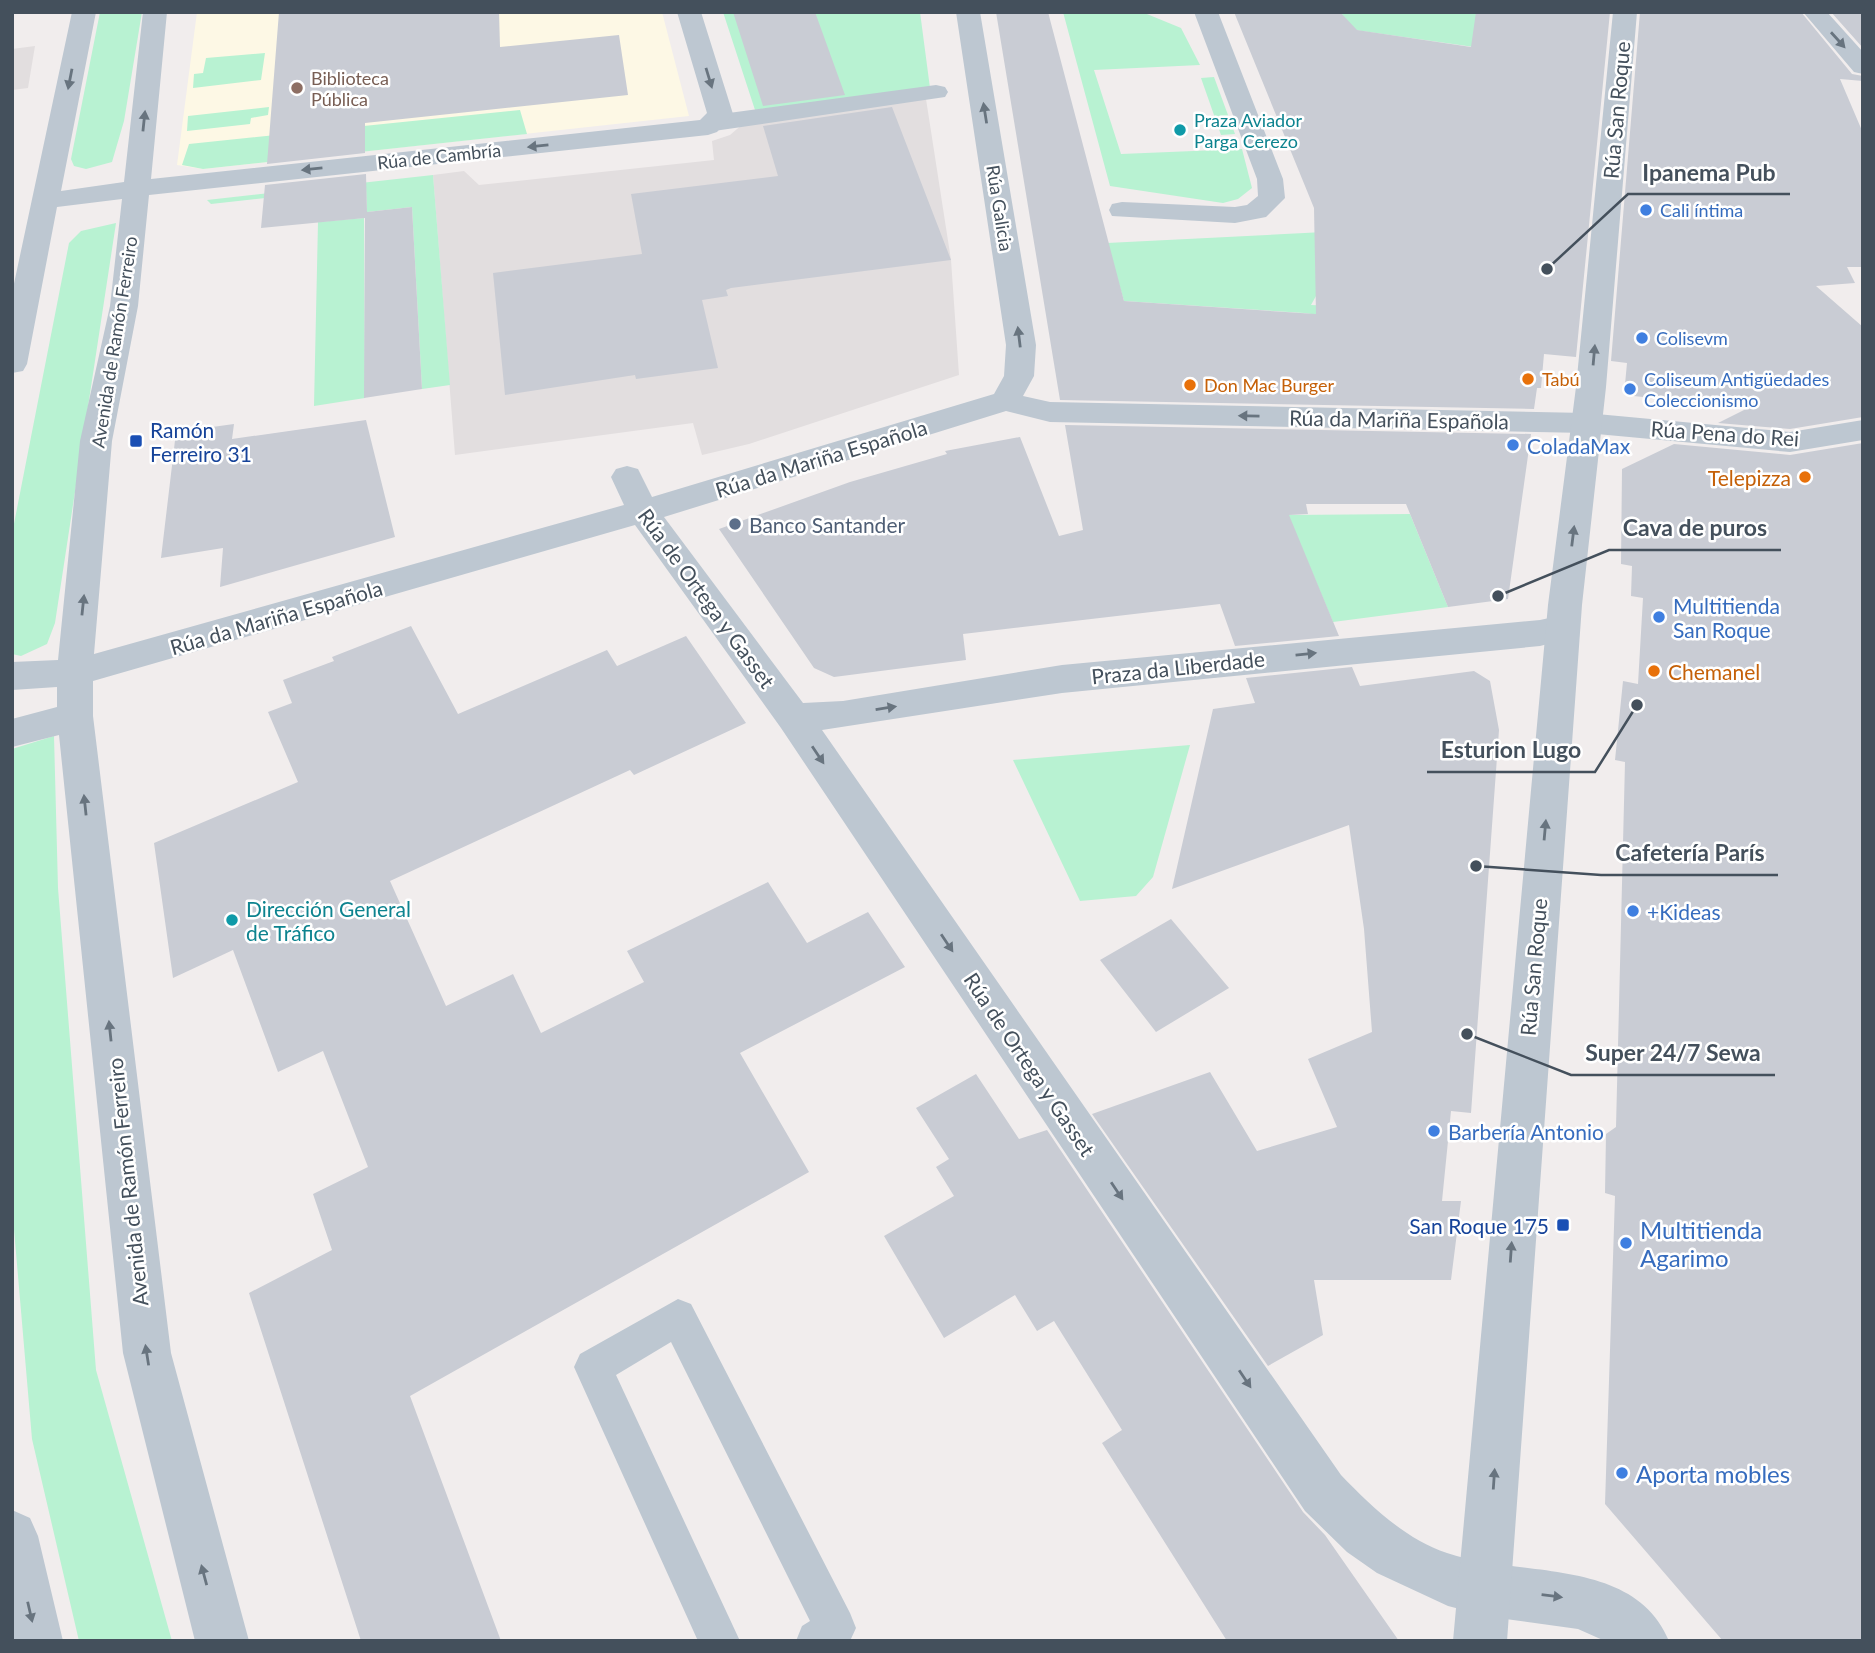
<svg xmlns="http://www.w3.org/2000/svg" width="1875" height="1653" font-family="Lato,sans-serif">
<style>
.commercial{fill:#fdf8e5}
.education{fill:#e2dedf}
.green{fill:#b8f2d2}
.building{fill:#c9ccd4}
.lines{fill:none;stroke-linecap:round;stroke-linejoin:round}
.service{fill:#bdc7d1;fill-rule:evenodd}
.pedestrian{fill:#bdc7d1;fill-rule:evenodd}
.minor{fill:#bdc7d1;fill-rule:evenodd}
.tertiary{fill:#bdc7d1;fill-rule:evenodd}
.oneway{fill:#68747f}
.education-dot{fill:#8d6e63;stroke:#fff;stroke-width:2.5}
.culture-dot{fill:#0f9aa8;stroke:#fff;stroke-width:2.5}
.shop-dot{fill:#3f7fe0;stroke:#fff;stroke-width:2.5}
.food-dot{fill:#e8710a;stroke:#fff;stroke-width:2.5}
.transit-dot{fill:#1a4fb4;stroke:#fff;stroke-width:2.5}
.service-dot{fill:#5c6f8a;stroke:#fff;stroke-width:2.5}
.labels{text-anchor:middle;dominant-baseline:central;stroke-width:5;stroke-linejoin:round;paint-order:stroke}
.far-education-label{font-size:18px;fill:#785e54;stroke:#fff;text-anchor:start}
.far-culture-label{font-size:18px;fill:#0d838f;stroke:#fff;text-anchor:start}
.far-street-label{font-size:18px;fill:#44505c;stroke:#fff}
.far-shop-label{font-size:18px;fill:#366cbe;stroke:#fff;text-anchor:start}
.far-food-label{font-size:18px;fill:#c56008;stroke:#fff;text-anchor:start}
.street-label{font-size:21px;fill:#44505c;stroke:#fff}
.transit-label{font-size:21px;fill:#164399;stroke:#fff;text-anchor:start}
.shop-label{font-size:21px;fill:#366cbe;stroke:#fff;text-anchor:start}
.food-label{font-size:21px;fill:#c56008;stroke:#fff;text-anchor:end}
.service-label{font-size:21px;fill:#4e5e75;stroke:#fff;text-anchor:start}
.culture-label{font-size:21px;fill:#0d838f;stroke:#fff;text-anchor:start}
.near-shop-label{font-size:24px;fill:#366cbe;stroke:#fff;text-anchor:start}
.leader{fill:none;stroke:#44505c;stroke-width:2.5}
.callout-dot{fill:#44505c;stroke:#fff;stroke-width:2.5}
.callout-label{font-size:23px;text-anchor:middle;font-weight:bold;fill:#44505c;stroke:#fff;stroke-width:5;stroke-linejoin:round;paint-order:stroke}
</style>
<rect width="100%" height="100%" fill="#f1eded"/>
<!-- commercial -->
<path class="commercial" d="M197,12H662L689,116L203,169L177,165Z"/>
<!-- education -->
<path class="education" d="M35,46L28,88L12,90V49Z
M926,99L951,260L959,375L749,444L702,455L693,423L455,455L433,175L464,171L479,185L714,160L712,141L730,135L744,123Z"/>
<!-- green -->
<path class="green" d="M100,12H142L124,121L112,162L86,169L74,166L71,159Z
M723,12H920L930,88L755,110Z
M1063,12H1142L1181,28L1200,65L1094,70L1121,154L1242,149L1252,188L1238,199L1223,203L1110,186Z
M1340,12H1476L1481,48L1355,30Z
M265,53L261,80L193,88L194,74L203,73L206,58Z
M1214,77L1235,134L1221,135L1201,78Z
M269,107L268,115L251,118L250,124L187,131L188,116Z
M520,110L527,134L203,169L182,165L189,144Z
M433,175L450,385L422,389L412,207L367,212L366,187L211,204L207,200Z
M364,218L365,398L314,406L318,222Z
M116,223L55,623L47,644L21,656L12,654V534L69,243L81,231Z
M1324,232L1316,296L1311,305L1402,309L1431,331L1304,313L1124,301L1107,243Z
M1410,514L1448,607L1333,622L1288,515Z
M54,736L58,888L96,1370L172,1641H79L32,1439L12,1206V749Z
M1190,745L1153,877L1136,896L1080,901L1013,760Z"/>
<!-- building -->
<path class="building" d="M279,12H499L500,47L619,35L628,95L365,123V153L267,164Z
M733,12H815L845,95L763,106Z
M996,12H1048L1124,301L1316,314L1314,208L1234,12H1340L1357,30L1471,47L1476,12H1610L1576,357L1544,354L1541,388H1537L1534,409L1060,400Z
M1640,12H1801L1852,74L1863,76V81L1840,79L1863,133V267H1847L1855,283L1816,286L1863,327V417L1790,429L1718,423L1748,408L1624,395L1627,363L1611,361Z
M1831,12H1863V48Z
M892,107L951,260L731,288L726,290L728,296L702,300L718,368L636,379L635,375L505,395L493,273L642,254L631,194L778,176L763,126Z
M366,174L367,212L412,207L422,389L364,398L365,218L261,228L265,185Z
M366,420L395,537L220,587L223,548L161,558L176,432L234,424L232,439Z
M1065,425L1531,434L1508,599L1448,607L1406,504H1306L1308,514L1289,515L1339,636L1235,646L1220,604L963,634L966,660L834,677L814,668L719,529L850,482L947,454L945,451L1020,437L1059,536L1083,530Z
M1863,443V1641H1723L1605,1504L1615,1196L1605,1193L1606,1134L1616,1127L1625,762L1615,760L1623,681L1638,684L1643,598L1631,596L1632,566L1621,564L1622,469L1674,444L1790,455Z
M411,626L458,714L607,650L617,666L686,636L746,723L634,775L630,770L390,881L446,1006L513,974L541,1033L644,982L627,951L768,882L807,943L868,912L905,967L740,1053L809,1172L410,1396L501,1641H361L249,1293L332,1250L313,1194L368,1167L323,1051L278,1072L233,950L173,978L154,843L298,782L268,712L292,703L283,680L334,661L332,657Z
M1352,667L1360,686L1474,671L1490,681L1499,730L1471,1113L1451,1111L1442,1201H1461L1451,1280H1314L1323,1335L1268,1366L1092,1114L1210,1072L1257,1151L1337,1127L1308,1059L1372,1032L1364,929L1349,825L1172,889L1213,709L1255,703L1246,678Z
M1171,919L1229,988L1156,1032L1100,960Z
M976,1074L1019,1139L1047,1130L1303,1512L1325,1535L1399,1641H1227L1102,1443L1122,1430L1054,1321L1037,1331L1015,1295L944,1338L884,1236L954,1196L936,1167L949,1159L916,1108Z"/>
<g class="lines">
<!-- service -->
<path class="service" d="M678,1299L691,1304L850,1613L856,1628L850,1641H796L802,1626L810,1621L671,1342L616,1375L740,1641H698L574,1367L580,1354Z"/>
<!-- pedestrian -->
<path class="pedestrian" d="M1194,12H1218L1283,179L1285,198L1266,217L1235,223L1112,216L1109,210L1112,204L1122,202L1235,207L1247,205L1258,196L1257,179Z
M936,85L945,87L948,92L945,97L714,131L705,128L701,123L705,118L714,115Z"/>
<!-- minor -->
<path class="minor" d="M72,12H96L61,191L124,182L143,12H167L151,179L700,120L707,113L677,12H701L733,114L717,132L708,135L149,195L138,306L112,441L94,654L624,505L611,477L616,469L627,466L638,469L652,497L994,394L1004,376L1006,345L956,12H980L1036,345L1034,376L1023,396L1050,402L1586,413L1790,432L1863,420V440L1790,452L1586,433L1050,422L1006,411L664,517L803,703L843,701L1062,665L1540,620L1563,615L1575,619L1580,628L1575,637L1540,646L1062,693L822,730L1341,1475C1371,1506 1405,1539 1447,1553C1519,1578 1634,1556 1669,1641H1605L1578,1629L1491,1617L1448,1606L1377,1573L1347,1552L1305,1511L781,728L635,525L93,681V716L171,1353L249,1641H195L123,1353L59,735L12,747V719L57,707V687L12,690V662L58,660L80,441L110,306L122,199L57,207L27,364L23,371L12,373V293Z
M1803,12H1827L1863,52V74L1854,72Z
M12,1510L30,1518L38,1536L63,1641H12Z"/>
<!-- tertiary -->
<path class="tertiary" d="M1613,12H1637L1606,387L1582,605L1507,1641H1453L1548,605L1576,387Z"/>
</g>
<!-- one-way arrows -->
<defs><path id="oneway-solid" d="M-6-.8H1V-3.2L6.5 0L1 3.2V.8H-6Z" transform="scale(1.75)"/></defs>
<g class="oneway">
<use href="#oneway-solid" transform="translate(1838 40) rotate(48)"/>
<use href="#oneway-solid" transform="translate(709 78) rotate(73)"/>
<use href="#oneway-solid" transform="translate(70 79) rotate(101)"/>
<use href="#oneway-solid" transform="translate(985 113) rotate(-99)"/>
<use href="#oneway-solid" transform="translate(144 121) rotate(-84)"/>
<use href="#oneway-solid" transform="translate(538 146) rotate(174)"/>
<use href="#oneway-solid" transform="translate(312 169) rotate(174)"/>
<use href="#oneway-solid" transform="translate(1019 337) rotate(-97)"/>
<use href="#oneway-solid" transform="translate(1594 355) rotate(-85)"/>
<use href="#oneway-solid" transform="translate(1249 416) rotate(-179)"/>
<use href="#oneway-solid" transform="translate(1573 536) rotate(-83)"/>
<use href="#oneway-solid" transform="translate(83 605) rotate(-84)"/>
<use href="#oneway-solid" transform="translate(1306 654) rotate(-6)"/>
<use href="#oneway-solid" transform="translate(886 708) rotate(-9)"/>
<use href="#oneway-solid" transform="translate(818 755) rotate(56)"/>
<use href="#oneway-solid" transform="translate(85 805) rotate(-96)"/>
<use href="#oneway-solid" transform="translate(1545 830) rotate(-85)"/>
<use href="#oneway-solid" transform="translate(947 943) rotate(56)"/>
<use href="#oneway-solid" transform="translate(110 1031) rotate(-96)"/>
<use href="#oneway-solid" transform="translate(1117 1191) rotate(56)"/>
<use href="#oneway-solid" transform="translate(1511 1252) rotate(-86)"/>
<use href="#oneway-solid" transform="translate(147 1355) rotate(-99)"/>
<use href="#oneway-solid" transform="translate(1245 1379) rotate(56)"/>
<use href="#oneway-solid" transform="translate(1494 1479) rotate(-86)"/>
<use href="#oneway-solid" transform="translate(204 1575) rotate(-105)"/>
<use href="#oneway-solid" transform="translate(1552 1596) rotate(7)"/>
<use href="#oneway-solid" transform="translate(30 1612) rotate(77)"/>
</g>
<!-- markers -->
<circle class="education-dot" cx="297" cy="88" r="7"/>
<g class="culture-dot">
<circle cx="1180" cy="130" r="7"/>
<circle cx="232" cy="920" r="7"/>
</g>
<g class="shop-dot">
<circle cx="1646" cy="210" r="7"/>
<circle cx="1642" cy="338" r="7"/>
<circle cx="1630" cy="389" r="7"/>
<circle cx="1513" cy="445" r="7"/>
<circle cx="1659" cy="617" r="7"/>
<circle cx="1633" cy="911" r="7"/>
<circle cx="1434" cy="1131" r="7"/>
<circle cx="1626" cy="1243" r="7"/>
<circle cx="1622" cy="1473" r="7"/>
</g>
<g class="food-dot">
<circle cx="1528" cy="379" r="7"/>
<circle cx="1190" cy="385" r="7"/>
<circle cx="1805" cy="477" r="7"/>
<circle cx="1654" cy="671" r="7"/>
</g>
<g class="transit-dot">
<rect x="129" y="434" width="14" height="14" rx="3.5"/>
<rect x="1556" y="1218" width="14" height="14" rx="3.5"/>
</g>
<circle class="service-dot" cx="735" cy="524" r="7"/>
<g class="labels">
<!-- far-education labels -->
<g class="far-education-label">
<text x="311" y="78">Biblioteca<tspan x="311" dy="21">Pública</tspan></text>
</g>
<!-- far-culture labels -->
<g class="far-culture-label">
<text x="1194" y="120">Praza Aviador<tspan x="1194" dy="21">Parga Cerezo</tspan></text>
</g>
<!-- far-street labels -->
<g class="far-street-label">
<text transform="translate(439 156) rotate(-6)">Rúa de Cambría</text>
<text transform="translate(1000 208) rotate(81)">Rúa Galicia</text>
<text transform="translate(114 342) rotate(-81)">Avenida de Ramón Ferreiro</text>
</g>
<!-- far-shop labels -->
<g class="far-shop-label">
<text x="1660" y="210">Cali íntima</text>
<text x="1656" y="338">Colisevm</text>
<text x="1644" y="379">Coliseum Antigüedades<tspan x="1644" dy="21">Coleccionismo</tspan></text>
</g>
<!-- far-food labels -->
<g class="far-food-label">
<text x="1542" y="379">Tabú</text>
<text x="1204" y="385">Don Mac Burger</text>
</g>
<!-- street labels -->
<g class="street-label">
<text transform="translate(1616 110) rotate(-85)">Rúa San Roque</text>
<text transform="translate(1399 419) rotate(1)">Rúa da Mariña Española</text>
<text transform="translate(1725 433) rotate(4)">Rúa Pena do Rei</text>
<text transform="translate(821 458) rotate(-17)">Rúa da Mariña Española</text>
<text transform="translate(707 598) rotate(54)">Rúa de Ortega y Gasset</text>
<text transform="translate(276 617) rotate(-16)">Rúa da Mariña Española</text>
<text transform="translate(1178 667) rotate(-6)">Praza da Liberdade</text>
<text transform="translate(1533 967) rotate(-85)">Rúa San Roque</text>
<text transform="translate(1030 1064) rotate(56)">Rúa de Ortega y Gasset</text>
<text transform="translate(127 1182) rotate(-96)">Avenida de Ramón Ferreiro</text>
</g>
<!-- transit labels -->
<g class="transit-label">
<text x="150" y="429">Ramón<tspan x="150" dy="24">Ferreiro 31</tspan></text>
<text x="1549" y="1225" text-anchor="end">San Roque 175</text>
</g>
<!-- shop labels -->
<g class="shop-label">
<text x="1527" y="445">ColadaMax</text>
<text x="1673" y="605">Multitienda<tspan x="1673" dy="24">San Roque</tspan></text>
<text x="1647" y="911">+Kideas</text>
<text x="1448" y="1131">Barbería Antonio</text>
</g>
<!-- food labels -->
<g class="food-label">
<text x="1791" y="477">Telepizza</text>
<text x="1668" y="671" text-anchor="start">Chemanel</text>
</g>
<!-- service labels -->
<g class="service-label">
<text x="749" y="524">Banco Santander</text>
</g>
<!-- culture labels -->
<g class="culture-label">
<text x="246" y="908">Dirección General<tspan x="246" dy="24">de Tráfico</tspan></text>
</g>
<!-- near-shop labels -->
<g class="near-shop-label">
<text x="1640" y="1229">Multitienda<tspan x="1640" dy="28">Agarimo</tspan></text>
<text x="1636" y="1473">Aporta mobles</text>
</g>
</g>
<!-- callouts -->
<path class="leader" d="M1547 269L1628 194H1790M1498 596L1609 550H1781M1637 705L1595 772H1427M1476 866L1601 875H1778M1467 1034L1571 1075H1775"/>
<g class="callout-dot">
<circle cx="1547" cy="269" r="7"/>
<circle cx="1498" cy="596" r="7"/>
<circle cx="1637" cy="705" r="7"/>
<circle cx="1476" cy="866" r="7"/>
<circle cx="1467" cy="1034" r="7"/>
</g>
<g class="callout-label">
<text x="1709" y="181">Ipanema Pub</text>
<text x="1695" y="536">Cava de puros</text>
<text x="1511" y="758">Esturion Lugo</text>
<text x="1690" y="861">Cafetería París</text>
<text x="1673" y="1061">Super 24/7 Sewa</text>
</g>
<!-- border -->
<rect width="1875" height="1653" fill="none" stroke="#44505c" stroke-width="28"/>
</svg>
